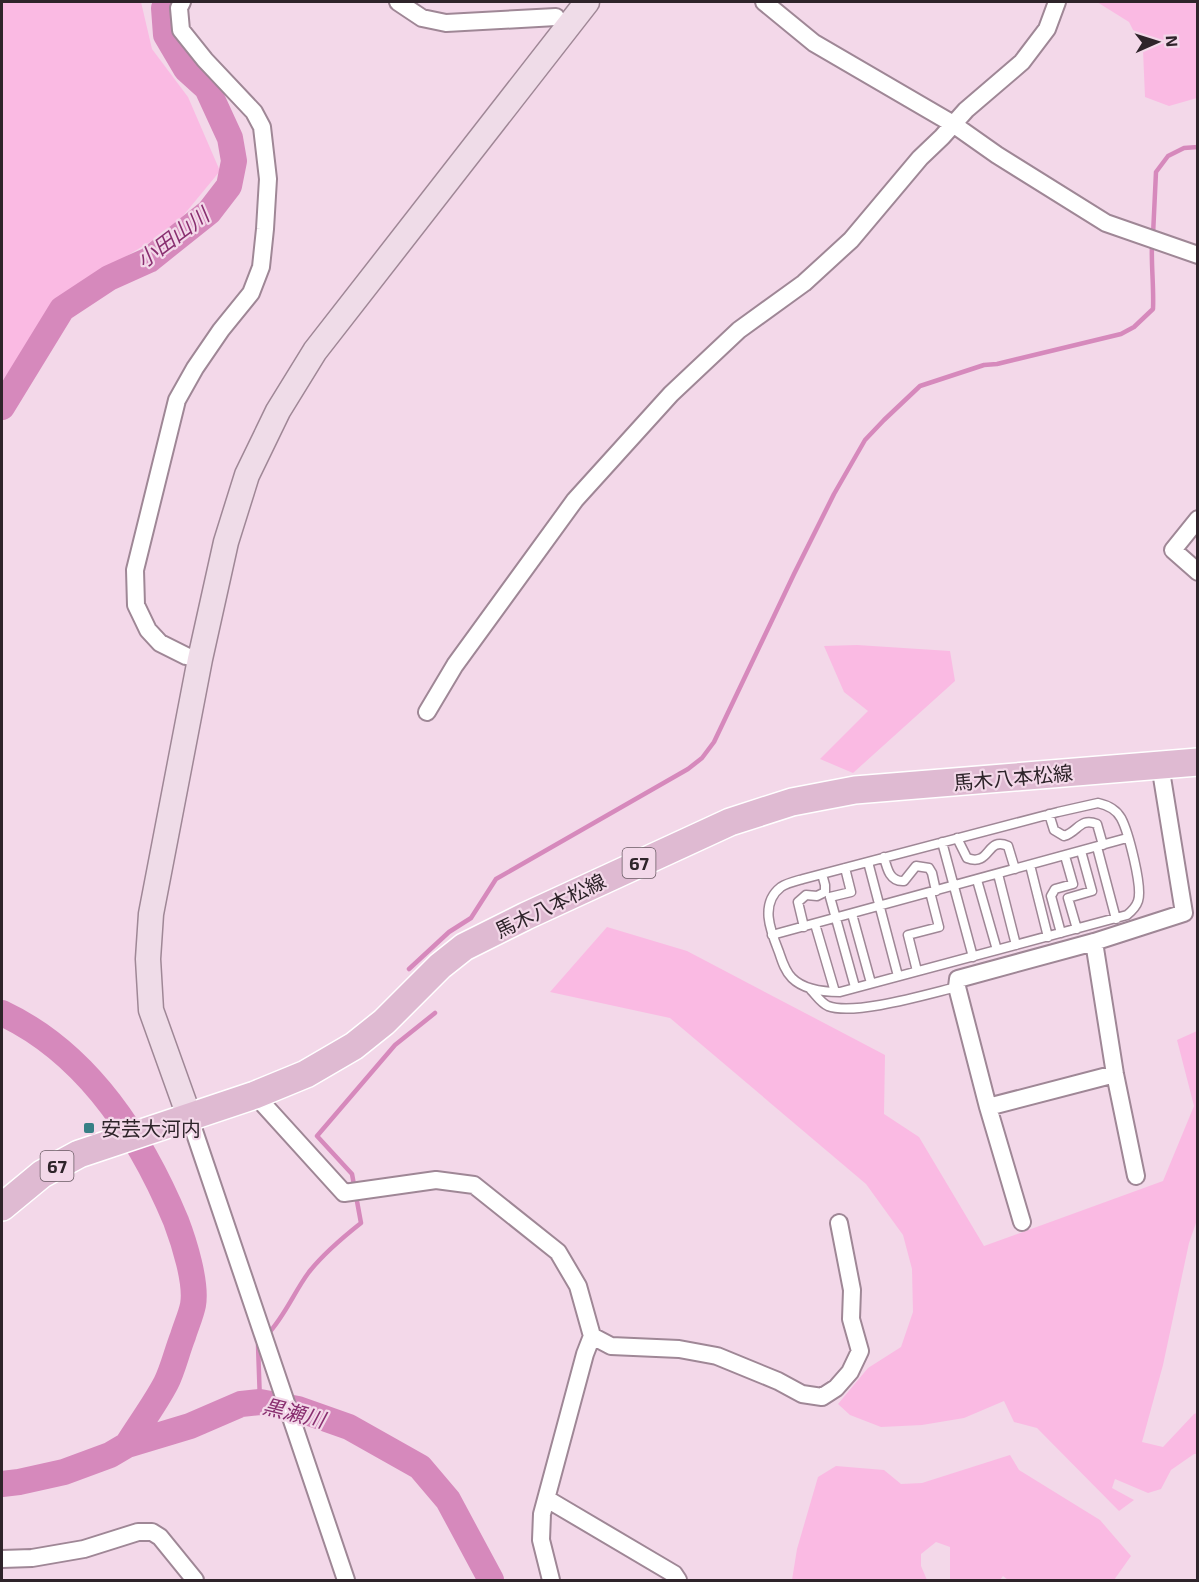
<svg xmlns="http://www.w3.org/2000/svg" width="1199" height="1582" font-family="'Exo 2','Noto Sans JP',sans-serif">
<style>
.green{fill:#fabae3}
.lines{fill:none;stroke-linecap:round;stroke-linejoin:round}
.stream{stroke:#d689bc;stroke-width:4.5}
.river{stroke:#d689bc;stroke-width:26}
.lane-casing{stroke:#9f8796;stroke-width:11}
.street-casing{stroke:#9f8796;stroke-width:20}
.secondary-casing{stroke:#9f8796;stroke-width:27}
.primary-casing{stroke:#fff;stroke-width:30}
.lane{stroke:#fff;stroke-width:8}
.street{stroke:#fff;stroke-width:16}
.secondary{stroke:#efdce8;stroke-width:24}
.primary{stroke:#dfbad2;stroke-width:27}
.poi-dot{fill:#377f85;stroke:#f3d8e9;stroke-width:2}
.labels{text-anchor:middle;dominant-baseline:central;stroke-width:4.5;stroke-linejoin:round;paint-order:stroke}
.shield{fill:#f3d8e9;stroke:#695a63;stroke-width:1.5}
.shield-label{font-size:18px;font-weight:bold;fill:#2e242a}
.street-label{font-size:20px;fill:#2e242a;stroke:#f3d8e9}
.poi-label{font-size:20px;fill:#2e242a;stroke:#f3d8e9;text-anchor:start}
.water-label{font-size:21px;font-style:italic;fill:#892f70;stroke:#f3d8e9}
</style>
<rect width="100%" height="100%" fill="#f3d8e9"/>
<!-- green -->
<path class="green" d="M2,2H141L152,49L188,97L220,171L173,228L72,289L2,381Z
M1097,2H1197V98L1169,106L1145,97L1143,50L1129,22Z
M857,645L950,651L955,681L853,773L820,759L868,711L844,692L824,646Z
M607,927L687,951L885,1055L884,1114L919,1137L984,1246L1163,1181L1194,1106L1177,1040L1197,1031V1220L1189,1243L1163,1365L1142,1442L1163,1447L1194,1414L1197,1413V1454H1194L1171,1470L1161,1489L1148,1493L1115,1479L1112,1488L1134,1500L1119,1511L1037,1428L1014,1422L1004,1401L964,1418L922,1425L881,1427L850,1415L838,1404L868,1368L901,1347L913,1312L912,1269L903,1235L866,1184L670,1018L550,992Z
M1010,1455L1019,1470L1100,1520L1131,1556L1114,1580H1008L1003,1576L1000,1580H953L950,1579V1547L936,1542L921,1554V1566L927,1580H792L797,1549L818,1477L836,1466L884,1470L901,1484L922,1483Z"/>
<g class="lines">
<!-- stream -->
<path class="stream" d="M1153,235L1156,172L1168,156L1184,148L1198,147
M409,969L449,932L471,918L496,879L688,769L702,758L714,742L794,574L834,494L865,440L884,420L920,386L984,365L997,364L1121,334L1134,327L1153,309C1154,287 1151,265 1152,243
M267,1335C285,1316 294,1292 309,1272C324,1253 342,1238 361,1223L352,1174L317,1136L395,1045L435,1013
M260,1402L258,1345L262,1341"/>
<!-- river -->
<path class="river" d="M2,407L62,309L109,278L149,260L209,212L229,186L234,161L230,138L207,88L186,69L166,35L164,8L167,2
M2,1013C87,1053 141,1137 176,1221C184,1242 197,1283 193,1305C191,1315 186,1326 183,1336C177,1351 173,1369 166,1383C155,1404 140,1424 127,1445
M2,1484L19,1482L64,1472L110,1455L127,1445L190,1426L241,1404L260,1402L298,1409L349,1427L420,1467L448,1500L491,1580"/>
<!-- lane casing -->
<g class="lane-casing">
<path id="lane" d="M1098,803C1107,805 1116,809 1121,818C1128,831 1143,887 1138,901C1136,907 1132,911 1127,915L840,992C823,992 804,990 792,978C785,971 782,961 779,952C771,932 759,904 781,887C787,883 796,881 803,879L1058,812Z
M1049,814L1054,830L1064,836C1078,832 1080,817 1097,824L1103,845
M957,838L967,858C991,867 986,836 1008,846L1015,869
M942,842L973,957
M1097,847L1116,919
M884,857C887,869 890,882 904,881L916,866L929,868L932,873L936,891
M868,862L898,976
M1030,865L1048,937
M845,868L851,892L830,897L855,987
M998,874L1016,945
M977,880L997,950
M852,914L871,983
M815,924L835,992
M804,927L798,902L806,895L817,896L825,892V885L822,874
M1077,929L1068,898L1092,891L1081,851
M1061,933L1051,896L1055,889L1073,884L1065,856
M772,935L1127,838
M917,971L908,935L939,927L930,892
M811,990C816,995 821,1003 828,1006C854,1016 928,994 957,987"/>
</g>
<!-- street casing -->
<g class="street-casing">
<path id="street" d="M182,2L179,8L181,30L205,60L254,112L262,127L268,179L265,229L261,267L251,293L221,330L195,368L177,400L135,570L136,605L148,630L160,643L186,656L200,659
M398,2L422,18L446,23L556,17
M764,2L814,43L953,124L997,155L1106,223L1198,255
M1198,519L1173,550L1198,572
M427,712L455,665L575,500L671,394L739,330L804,283L851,240L920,158L942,137L966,110L1022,62L1047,29L1057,2
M1094,942L1115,1074L1136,1176
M255,1095L344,1193L436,1180L474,1185L558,1252L578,1286L592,1336L585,1354L542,1514L541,1540L551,1580
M988,1107L1115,1074
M189,1116L346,1580
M1022,1222L988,1107L957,987L958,979L1094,942L1184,913L1160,765
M592,1336L611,1346L679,1349L717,1356L778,1381L802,1394L822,1397L836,1388L850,1372L860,1351L851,1319L852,1290L839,1223
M547,1499L674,1574L678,1580
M2,1559L32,1558L84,1549L138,1532H152L160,1537L195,1580"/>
</g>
<!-- secondary casing -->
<g class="secondary-casing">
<path id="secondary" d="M189,1116L151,1010L148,959L151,914L200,659L226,542L247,475L278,411L315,351L587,2"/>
</g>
<!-- primary casing -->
<g class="primary-casing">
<path id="primary" d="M2,1207L42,1174L79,1154L255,1095L306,1074L354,1046L384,1022L440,966L464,947L526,916L730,822L792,802L855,790L1198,762"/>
</g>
<!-- lane -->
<use href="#lane" class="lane"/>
<!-- street -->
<use href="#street" class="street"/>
<!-- secondary -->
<use href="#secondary" class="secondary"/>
<!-- primary -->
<use href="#primary" class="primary"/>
</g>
<!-- markers -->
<rect class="poi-dot" x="83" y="1122" width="12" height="12" rx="3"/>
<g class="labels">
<!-- shield labels -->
<g class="shield">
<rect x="622.5" y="848" width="33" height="30" rx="4.5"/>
<rect x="40.5" y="1151" width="33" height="30" rx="4.5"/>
</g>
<g class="shield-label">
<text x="639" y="863">67</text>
<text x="57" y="1166">67</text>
</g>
<!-- street labels -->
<g class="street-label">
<text transform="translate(1013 777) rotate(-5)">馬木八本松線</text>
<text transform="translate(550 905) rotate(-26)">馬木八本松線</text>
</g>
<!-- poi labels -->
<g class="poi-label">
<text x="101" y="1128">安芸大河内</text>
</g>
<!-- water labels -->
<g class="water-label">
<text transform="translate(172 237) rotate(-37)">小田山川</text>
<text transform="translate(294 1412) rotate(14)">黒瀬川</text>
</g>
</g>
<!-- border -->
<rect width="1199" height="1582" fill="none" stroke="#2e242a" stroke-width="6"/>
<!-- north arrow -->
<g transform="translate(1157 42) rotate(87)" stroke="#f3d8e9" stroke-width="4.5" paint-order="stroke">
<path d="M0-4.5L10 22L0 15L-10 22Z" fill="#2e242a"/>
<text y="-9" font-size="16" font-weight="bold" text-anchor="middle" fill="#2e242a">N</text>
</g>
</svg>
